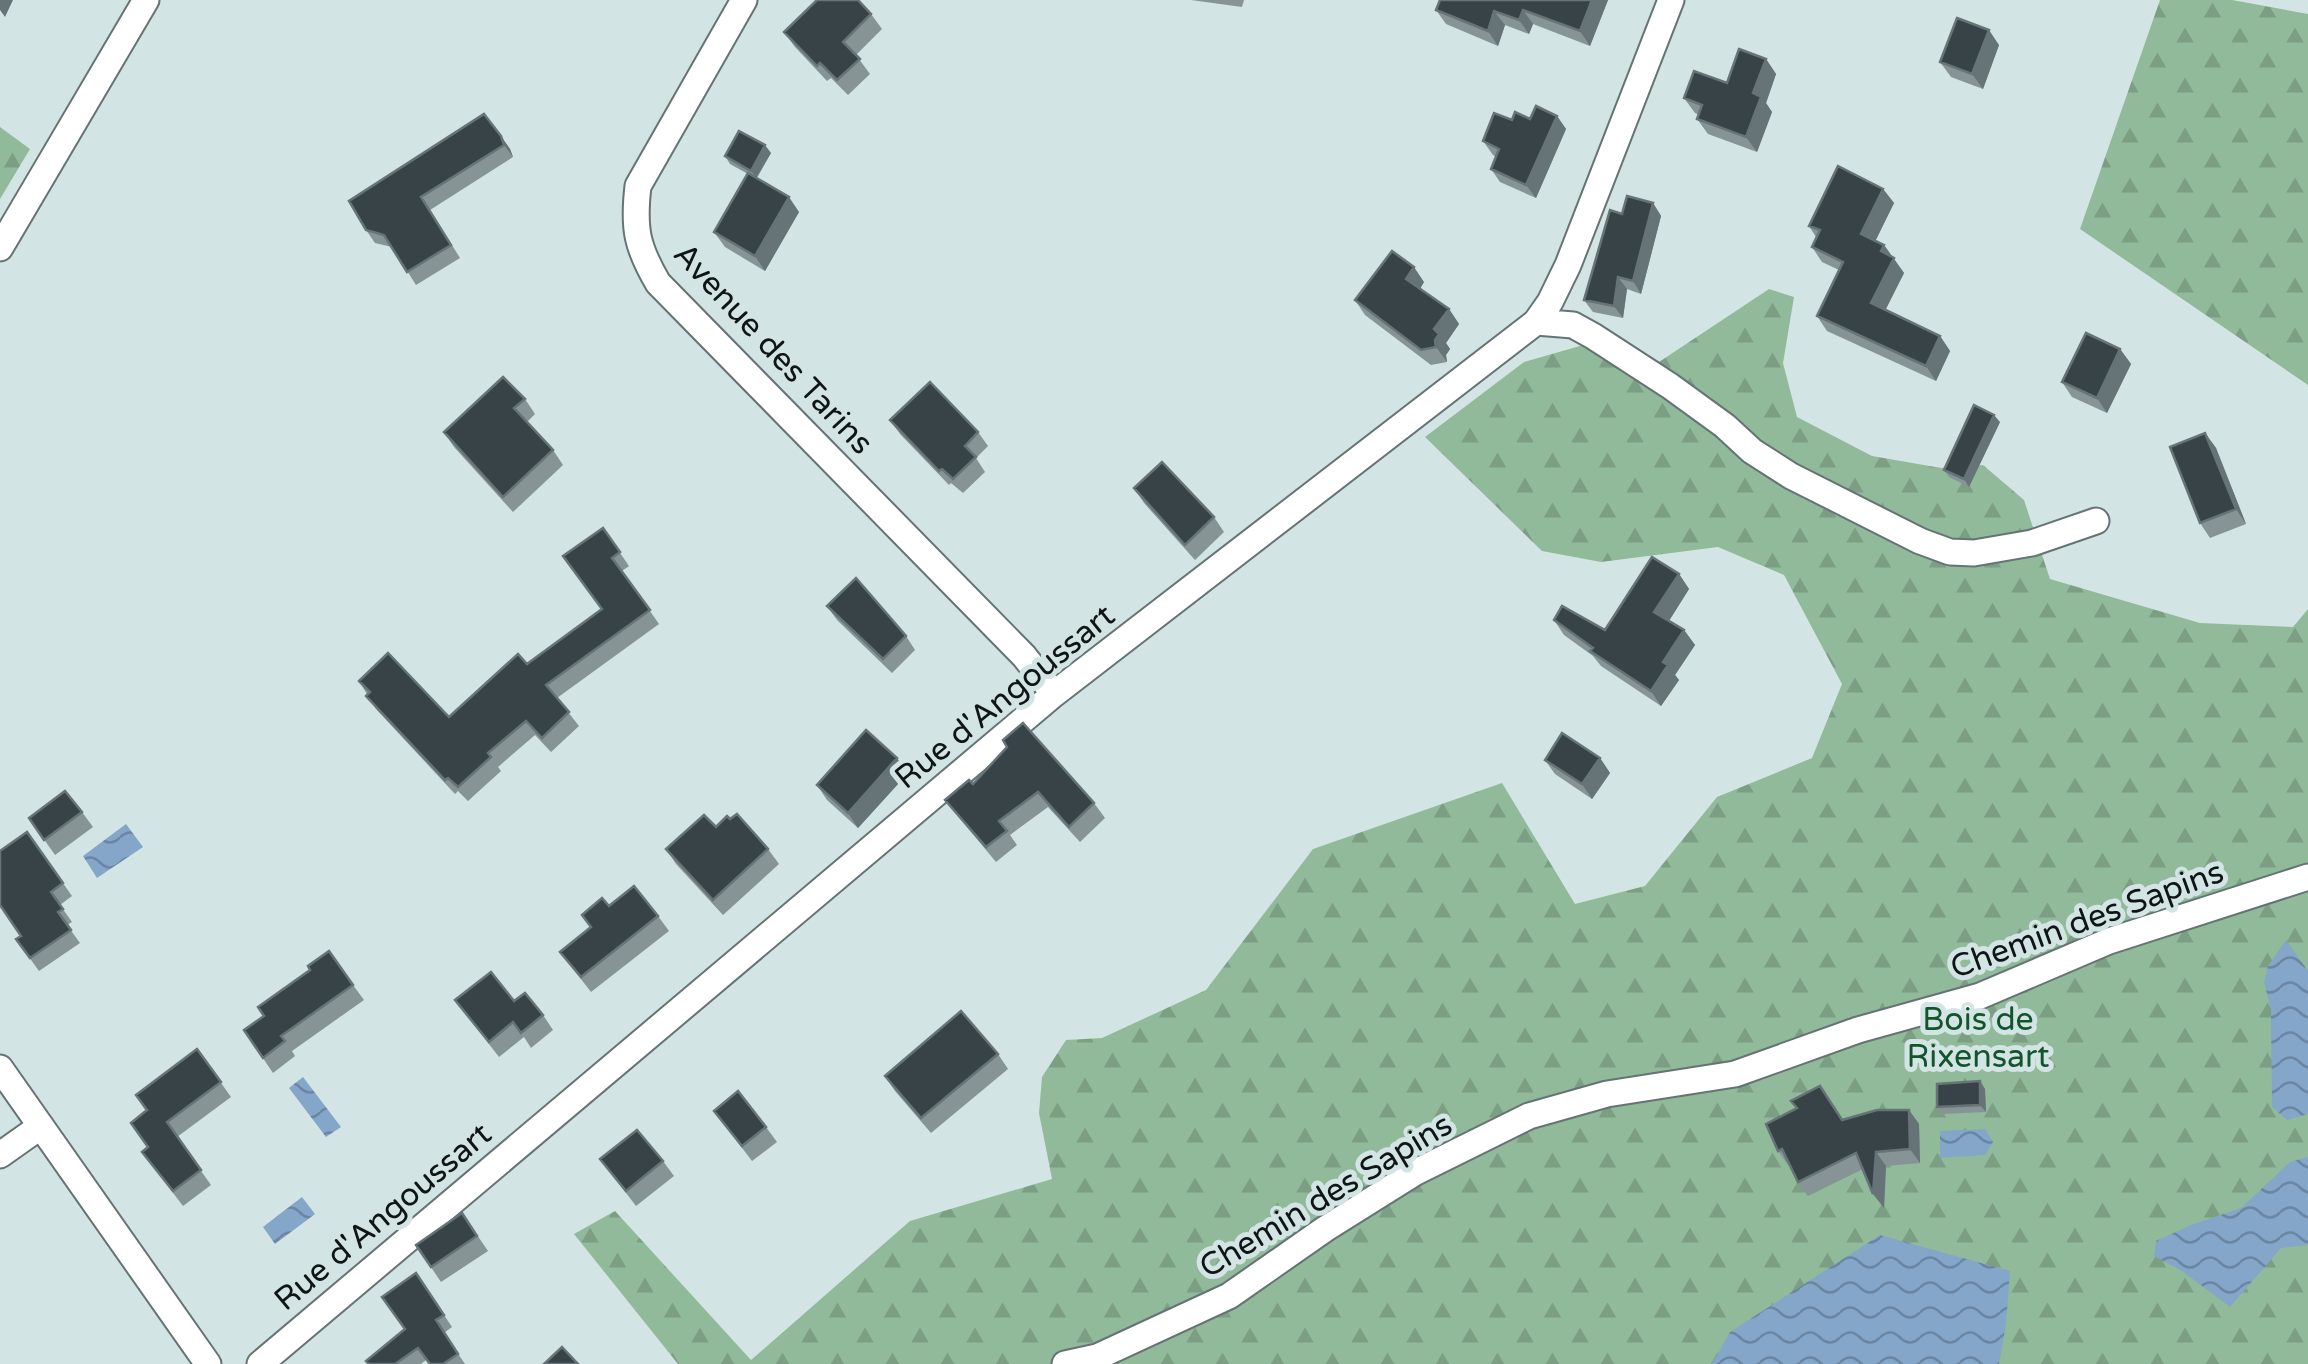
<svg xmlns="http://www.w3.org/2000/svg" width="2308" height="1364" font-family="'Varela Round',sans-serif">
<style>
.forest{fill:url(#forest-firs)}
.water{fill:url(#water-waves)}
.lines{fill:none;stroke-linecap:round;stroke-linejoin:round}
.street-casing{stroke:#657374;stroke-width:29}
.street{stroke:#fff;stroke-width:25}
.wall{fill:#869496}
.shaded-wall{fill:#667377}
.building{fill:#384348;stroke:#667377;stroke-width:2.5}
.labels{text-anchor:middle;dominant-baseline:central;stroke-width:10;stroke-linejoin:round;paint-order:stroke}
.street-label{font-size:32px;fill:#0f1515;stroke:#d3e4e4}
.park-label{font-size:32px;fill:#12542b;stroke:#d3e4e4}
</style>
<defs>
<pattern id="forest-firs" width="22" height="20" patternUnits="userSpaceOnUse" patternTransform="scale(2.5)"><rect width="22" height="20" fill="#91ba9a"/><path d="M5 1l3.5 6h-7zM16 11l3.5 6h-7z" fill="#7c9f84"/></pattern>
<pattern id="water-waves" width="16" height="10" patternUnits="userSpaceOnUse" patternTransform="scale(2.5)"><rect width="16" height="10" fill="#84a6c9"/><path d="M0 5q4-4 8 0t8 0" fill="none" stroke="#6a86a2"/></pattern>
</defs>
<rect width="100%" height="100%" fill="#d3e4e4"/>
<!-- forest -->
<path class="forest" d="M2160,0H2232L2308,14V385L2080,229Z
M0,127L30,149L0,199Z
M1769,289L1794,297L1783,363L1797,417L1872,456L1941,468L1983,465L2024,500L2050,579L2200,623L2293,627L2308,609V1364H678L574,1234L615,1211L751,1360L910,1221L1052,1179L1039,1113L1042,1077L1066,1040L1102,1038L1206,990L1313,849L1502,783L1575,904L1645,886L1717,797L1812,758L1842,684L1784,575L1718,547L1601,562L1542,551L1425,437L1524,362L1594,342L1656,364Z"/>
<!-- water -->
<path class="water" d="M126,824L143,847L97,878L83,856Z
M2286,940L2308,971V1114L2287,1120L2272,1107L2271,1010L2264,982L2268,966Z
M303,1077L341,1127L326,1137L289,1088Z
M1985,1129L1993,1142L1985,1155L1940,1158V1131Z
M2308,1157V1245L2281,1248L2230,1307L2182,1271L2154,1256L2156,1241L2191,1225L2241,1208L2290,1162Z
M302,1197L315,1214L275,1244L263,1227Z
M1880,1235L2010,1271L2006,1324L1999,1364H1712L1730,1332Z"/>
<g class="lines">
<!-- street casing -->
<g class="street-casing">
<path id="street" d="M744,0L638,186C633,229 637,247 658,283L1024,656L1054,694
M0,248L146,0
M1536,322L1573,325L1593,336L1670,386L1725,426L1752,451L1791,476L1920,541L1950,552L1974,553L2032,543L2096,521
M0,1068L208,1364
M0,1155L41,1126
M260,1364L1054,694L1536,322L1550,302L1568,265L1671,0
M1065,1364L1097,1357L1229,1296L1325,1229L1416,1172L1529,1116L1607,1094L1735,1074L1858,1030L1980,996L2109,941L2308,877"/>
</g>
<!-- street -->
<use href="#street" class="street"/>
</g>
<!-- wall -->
<path class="wall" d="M1191,0H1244L1242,7Z
M1440,0H1608L1590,46L1533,24L1529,34L1505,25L1498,46L1446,24L1436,10Z
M871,14L882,29L856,55L870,74L848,95L831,78L827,81L795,47L784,32Z
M1999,45L1983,89L1951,77L1940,62Z
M1766,59L1776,74L1766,103L1772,112L1757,152L1708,134L1697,119L1699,115L1695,113L1684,98L1727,83Z
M484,114L510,149L513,157L430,210L460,258L416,285L392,247L375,243L366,230Z
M1557,116L1566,129L1536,198L1500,182L1491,169L1496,157L1493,155L1483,141L1512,120Z
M771,153L757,178L799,212L765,271L725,247L714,232L748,174L730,164L725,156Z
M1883,189L1894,203L1875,241L1884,245L1904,273L1885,310L1940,336L1950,351L1936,381L1827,331L1817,316L1839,270L1822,262L1812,247L1816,237L1809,226Z
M1653,203L1661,216L1641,294L1627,289L1623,318L1593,312L1584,300L1622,214Z
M1424,282L1420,288L1449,309L1459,324L1446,343L1450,349L1446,355L1447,362L1431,365L1365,315L1355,300Z
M2120,349L2131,364L2107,413L2072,397L2062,382Z
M525,399L535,414L527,422L553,450L563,465L513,512L454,447L444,432Z
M890,420L978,432L988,446L976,458L985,472L963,493L951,483L949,485L900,434Z
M2000,422L1969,487L1949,477L1944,470Z
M2205,433L2216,448L2246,524L2210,538L2200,523Z
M1134,488L1214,517L1224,532L1195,560L1144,503Z
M603,528L629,566L622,571L659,624L557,698L579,726L551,752L535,735L498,767L501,771L468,801L458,791L455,794L376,709L359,681L449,717L527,664L602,609Z
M1679,574L1689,589L1669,621L1684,630L1695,645L1675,675L1679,680L1661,706L1601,666L1593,656L1564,635L1554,620L1605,630Z
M827,606L906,636L915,650L892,673L837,620Z
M1007,747L1094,803L1105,818L1080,842L1048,807L1010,835L1017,845L996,862L956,814L945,800L973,784Z
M1600,758L1610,773L1592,799L1555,774L1545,760Z
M908,773L858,828L827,800L817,785Z
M82,812L93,827L55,855L29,818Z
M716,827L768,849L779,864L723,915L676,864L666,849Z
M27,832L72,896L60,905L72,922L67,925L80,943L39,971L16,939L21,936Z
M582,915L658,916L669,931L591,992L560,952L590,927Z
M353,985L364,1000L292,1051L295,1056L273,1073L244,1030Z
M455,1000L514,1001L543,1015L553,1030L531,1048L524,1037L499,1057Z
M197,1049L231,1097L177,1137L211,1185L183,1206L142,1152L148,1147L146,1111L136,1095Z
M998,1054L1008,1069L931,1133L895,1091L885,1076Z
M1980,1081L1985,1089L1986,1112L1942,1114L1937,1107Z
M1909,1110L1919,1124L1920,1163L1886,1166L1884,1208L1863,1169L1808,1196L1798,1182L1789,1165H1788L1778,1151L1842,1120Z
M714,1111L766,1127L777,1142L752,1161Z
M600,1159L663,1161L674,1176L636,1206Z
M462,1213L488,1251L441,1282L416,1245Z
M416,1273L452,1327L444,1333L465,1364H429L426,1360L421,1364H369L405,1329Z"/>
<!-- shaded-wall -->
<path class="shaded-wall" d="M0,0H13L5,17L0,10Z
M1592,0H1608L1590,46L1580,31Z
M1523,10L1533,24L1529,34L1519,20Z
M1494,11L1505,25L1498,46L1488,31Z
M1989,30L1999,45L1983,89L1972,74Z
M1766,59L1776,74L1766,103L1772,112L1757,152L1746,137L1753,93Z
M1557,116L1566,129L1536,198L1526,185Z
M501,136L510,149L513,157L504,145Z
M765,145L771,153L756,178L751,171Z
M1883,189L1894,203L1872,248L1861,234Z
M789,197L799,212L765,271L755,256Z
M1653,203L1661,216L1641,294L1633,281Z
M1884,245L1904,273L1882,317L1871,303L1881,251Z
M1414,267L1424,282L1417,294L1406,279Z
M1618,277L1627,289L1623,318L1614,306Z
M1449,309L1459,324L1446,343L1450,349L1446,355L1447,362L1436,347L1434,329Z
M1940,336L1950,351L1936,381L1926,366Z
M2120,349L2131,364L2107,413L2097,398Z
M1994,415L2000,422L1969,487L1964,479Z
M2205,433L2216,448L2246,524L2236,509Z
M1679,574L1689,589L1665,627L1654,612Z
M1684,630L1695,645L1675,675L1679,680L1661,706L1651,691L1663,662Z
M897,758L908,773L858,828L848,813Z
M1600,758L1610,773L1592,799L1582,784Z
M1980,1081L1985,1089L1986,1112L1980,1105Z
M1909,1110L1919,1124L1920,1163L1910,1149Z
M1876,1152L1886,1166L1884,1208L1873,1194Z"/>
<!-- building -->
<path class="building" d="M817,0H858L871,14L843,42L860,59L837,80L820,63L817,66L784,32Z
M1440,0H1592L1580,31L1523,10L1519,20L1494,11L1488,31L1436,10Z
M1957,18L1989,30L1972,74L1940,62Z
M1739,49L1766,59L1753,93L1761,97L1746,137L1697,119L1702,105L1684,98L1694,71L1727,83Z
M1536,106L1557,116L1526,185L1491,169L1499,149L1483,141L1494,113L1512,120L1515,112L1530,119Z
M484,114L501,136L504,145L421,197L451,245L407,272L384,235L366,230L349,201Z
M739,131L765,145L751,171L725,156Z
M1838,166L1883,189L1861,234L1884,245L1881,251L1894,258L1871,303L1940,336L1926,366L1817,316L1843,262L1812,247L1820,230L1809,226Z
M748,173L789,197L755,256L714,232Z
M1627,196L1653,203L1633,281L1618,277L1614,306L1584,300L1610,210L1622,214Z
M1392,251L1414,267L1406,279L1449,309L1434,329L1439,334L1435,340L1436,347L1421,350L1355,300Z
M2086,333L2120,349L2097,398L2062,382Z
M503,377L525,399L514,408L553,450L503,497L444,432Z
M930,382L978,432L965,446L976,457L953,479L942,469L939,471L890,420Z
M1974,405L1994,415L1964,479L1944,470Z
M2205,433L2236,509L2200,523L2170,447Z
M1162,462L1214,517L1185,545L1134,488Z
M603,528L620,552L612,558L650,610L546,685L569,712L542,738L526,721L488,753L491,757L458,787L448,778L445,780L366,696L370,692L359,681L388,653L449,717L518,654L527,664L602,609L563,556Z
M1652,557L1679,574L1654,612L1684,630L1663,662L1668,665L1651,691L1590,651L1593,648L1554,620L1562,606L1605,630Z
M856,578L906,636L883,659L827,606Z
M1023,723L1094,803L1069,827L1038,792L999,821L1007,831L986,847L945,800L969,780L973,784L1007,747L1003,740Z
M866,730L897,758L848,813L817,785Z
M1562,733L1600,758L1582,784L1545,760Z
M65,791L82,812L44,840L29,818Z
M737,814L768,849L713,900L666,849L704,815L716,827L727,816L730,819Z
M27,832L63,883L51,892L63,909L58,912L71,930L30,958L16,939L21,936L0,905V851Z
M634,886L658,916L581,977L560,952L591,927L582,915L602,898L609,906Z
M329,951L353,985L281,1036L285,1041L263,1058L244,1030L264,1016L258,1007L310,970L308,966Z
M491,972L514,1001L525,993L543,1015L521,1033L513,1022L489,1042L455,1000Z
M961,1011L998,1054L921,1118L885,1076Z
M197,1049L221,1082L167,1122L201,1170L173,1191L142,1152L148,1147L131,1123L147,1110L136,1095Z
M1980,1081V1105L1937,1107V1084Z
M1820,1086L1842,1120L1877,1110H1909L1910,1149L1876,1152L1873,1194L1856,1153L1798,1182L1782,1149L1778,1151L1766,1124L1797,1108L1791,1101Z
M738,1091L766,1127L742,1146L714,1111Z
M637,1130L663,1161L626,1191L600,1159Z
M462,1213L477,1236L431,1267L416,1245Z
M416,1273L444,1315L436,1320L458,1354L443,1364H430L418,1348L395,1364H369L366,1361L405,1329L382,1297Z
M562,1347L578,1364H544Z"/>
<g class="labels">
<!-- street labels -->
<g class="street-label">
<text transform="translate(773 349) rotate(47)">Avenue des Tarins</text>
<text transform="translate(1005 697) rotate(-39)">Rue d'Angoussart</text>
<text transform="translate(2087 920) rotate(-20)">Chemin des Sapins</text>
<text transform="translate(1326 1196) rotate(-31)">Chemin des Sapins</text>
<text transform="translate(383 1217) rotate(-40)">Rue d'Angoussart</text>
</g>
<!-- park labels -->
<g class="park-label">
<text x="1978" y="1020">Bois de<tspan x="1978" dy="37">Rixensart</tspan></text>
</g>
</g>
</svg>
